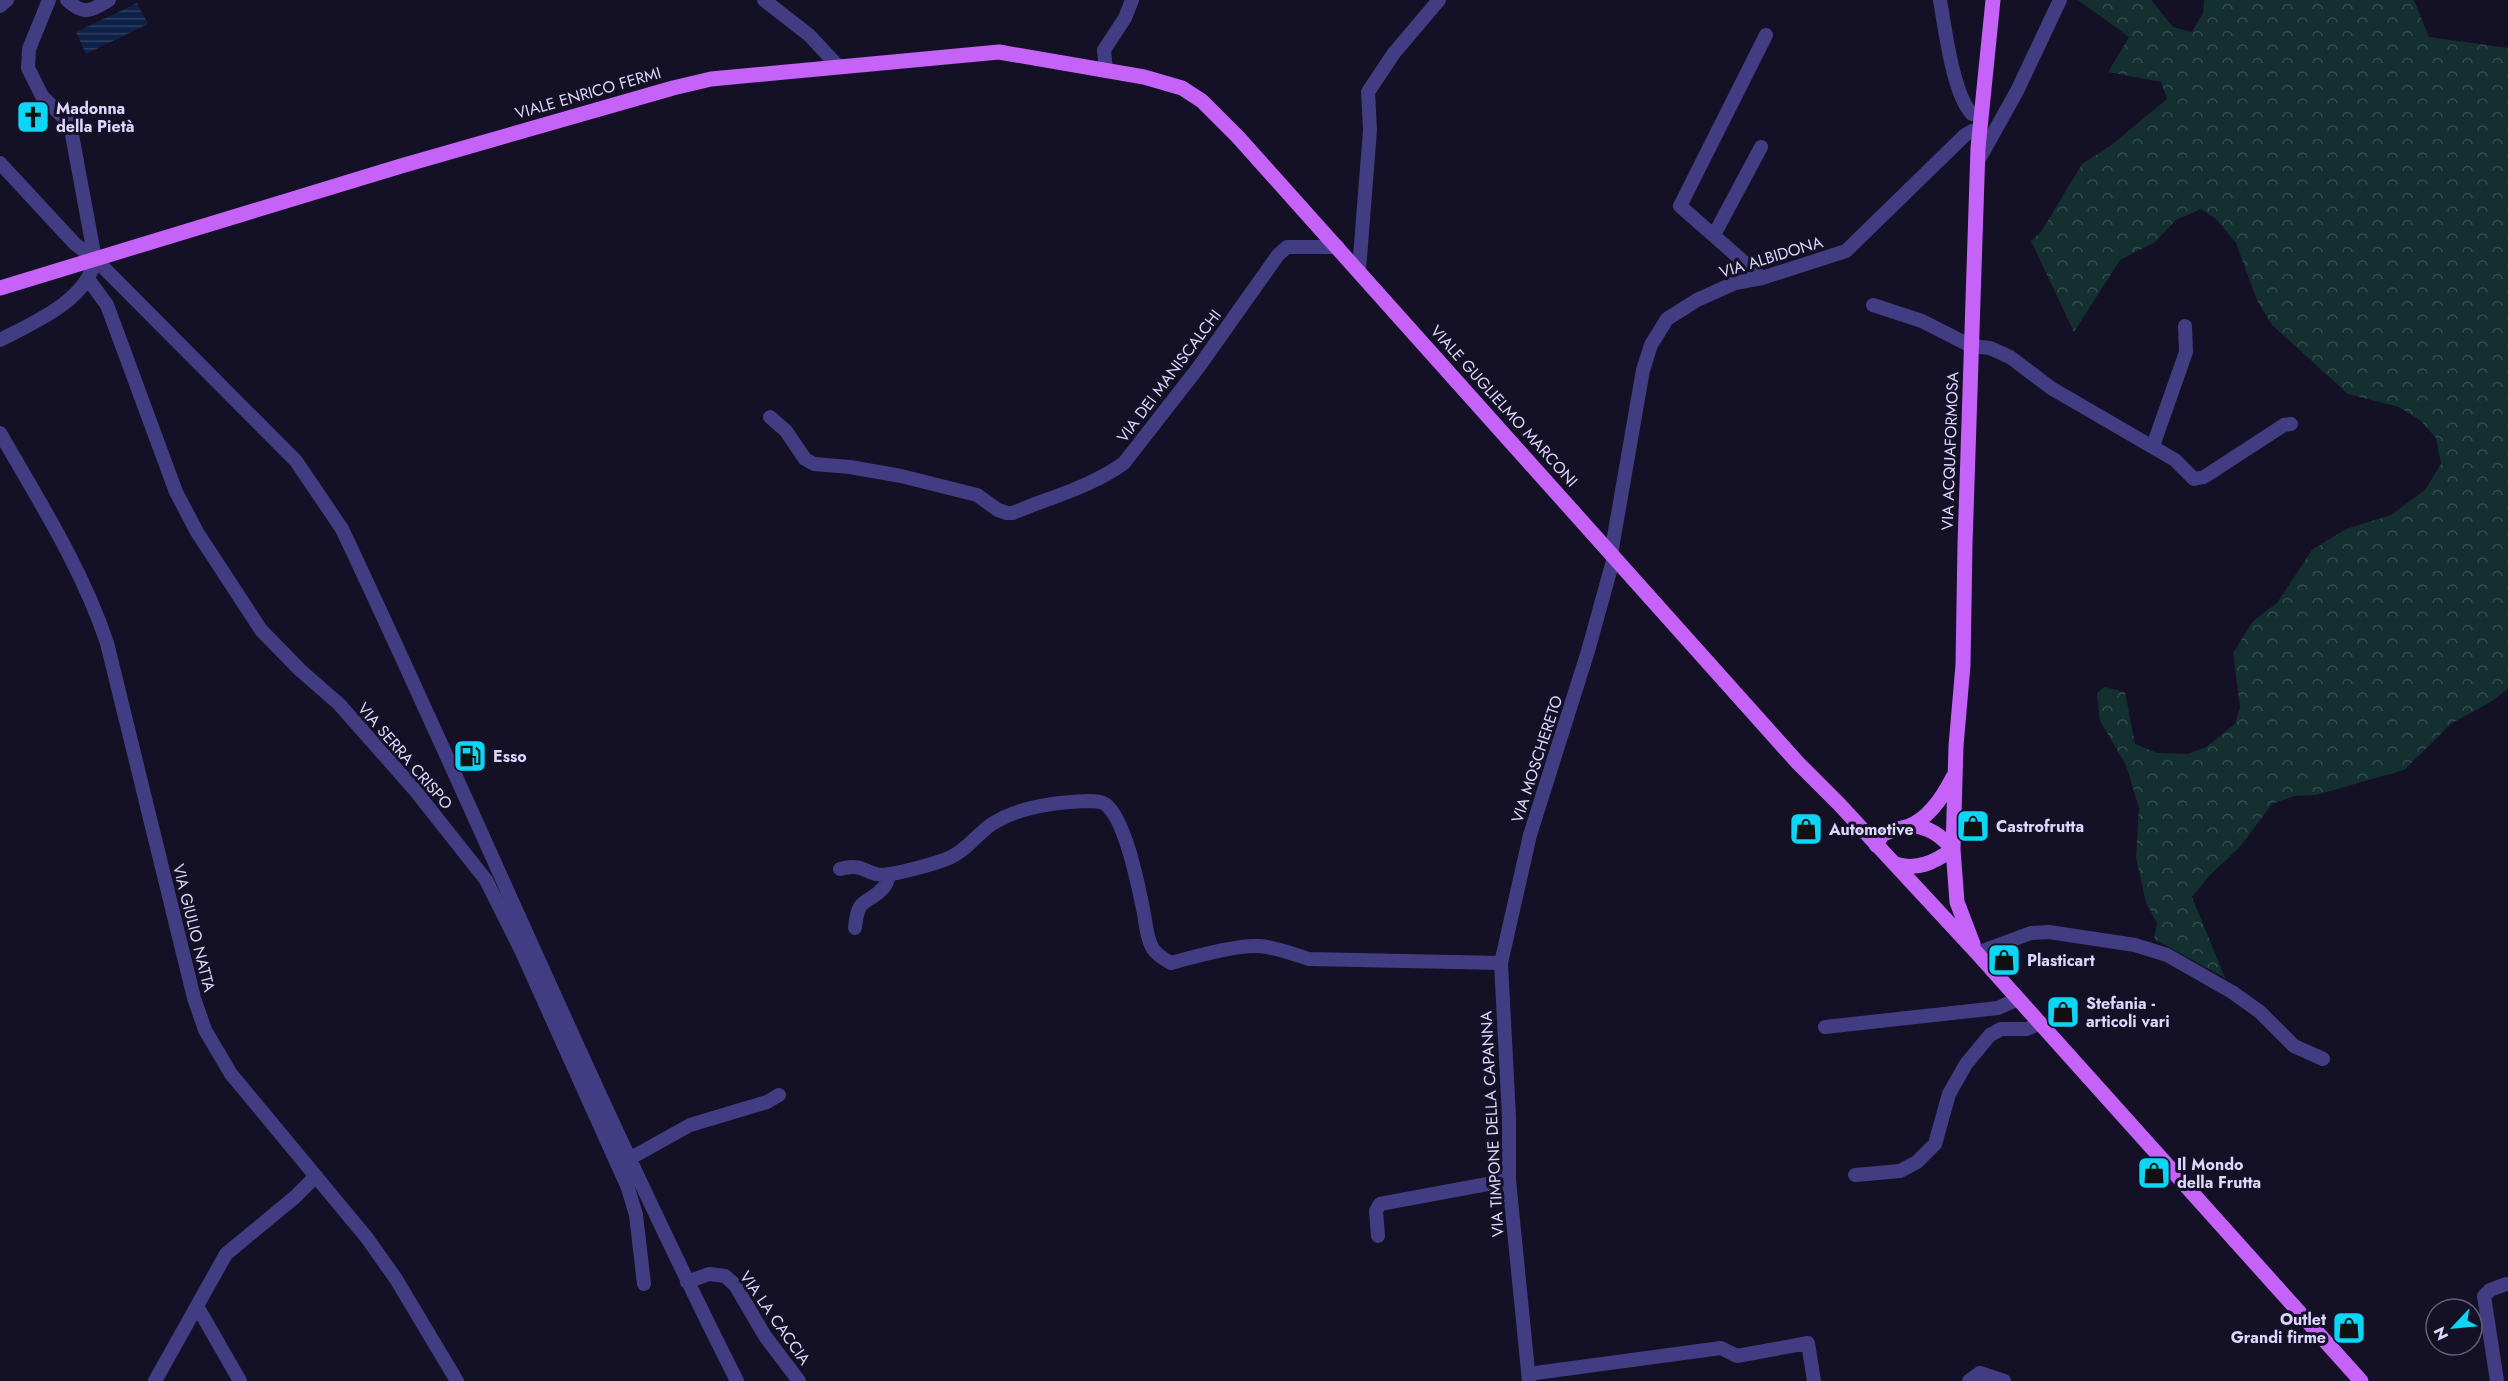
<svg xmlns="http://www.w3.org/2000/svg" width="2508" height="1381" font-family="Jost,sans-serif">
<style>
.forest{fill:url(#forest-crowns)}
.water{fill:url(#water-rules)}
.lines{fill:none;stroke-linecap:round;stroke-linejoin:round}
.minor{stroke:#423d82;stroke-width:14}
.major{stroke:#c562f8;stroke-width:15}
.labels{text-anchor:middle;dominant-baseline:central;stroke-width:6;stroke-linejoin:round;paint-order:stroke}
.street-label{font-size:16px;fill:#dcd6fd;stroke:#141025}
.poi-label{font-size:16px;font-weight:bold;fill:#dcd6fd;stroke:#141025;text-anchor:start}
</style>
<defs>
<pattern id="forest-crowns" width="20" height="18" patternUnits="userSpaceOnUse" patternTransform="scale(1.5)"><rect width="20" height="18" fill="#132f2f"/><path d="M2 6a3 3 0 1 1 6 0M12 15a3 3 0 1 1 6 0" fill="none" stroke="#354c4e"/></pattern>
<pattern id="water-rules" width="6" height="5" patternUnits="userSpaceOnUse" patternTransform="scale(1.5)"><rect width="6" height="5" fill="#0e2146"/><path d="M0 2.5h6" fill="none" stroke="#304062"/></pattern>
</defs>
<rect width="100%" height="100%" fill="#141025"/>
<!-- forest -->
<path class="forest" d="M2078,0H2151L2173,27L2192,32L2203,13L2204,0H2414L2429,37L2508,48V689L2492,701L2451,724L2404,770L2316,795L2294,796L2272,804L2239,848L2210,875L2192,897L2225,978L2154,939L2157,923L2146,903L2136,858L2139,808L2126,765L2100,721L2097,693L2104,687L2125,692L2135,744L2157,753L2188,754L2206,747L2235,724L2240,707L2233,653L2253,621L2277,603L2312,550L2346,529L2391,515L2425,490L2441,464L2436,438L2421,421L2399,407L2348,394L2272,325L2257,300L2236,243L2216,219L2201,209L2176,220L2155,242L2120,260L2074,332L2031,241L2041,232L2082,164L2110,146L2167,99L2161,82L2108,72L2129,37Z"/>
<!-- water -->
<path class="water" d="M137,3L148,24L86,54L76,32Z"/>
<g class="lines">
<!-- minor -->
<path class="minor" d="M67,0C85,16 90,11 109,0
M764,0L809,35L839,67
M1940,0C1945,28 1953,95 1972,114H1981
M0,6L7,0
M1106,71L1104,50L1125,18L1132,0
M1978,161L2017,91L2060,0
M0,163L75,244L95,259L296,461L342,529C476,812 596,1101 737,1381
M1714,235L1761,147
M1359,270L1370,130L1368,92L1394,53L1439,0
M1762,278L1680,206L1766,35
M88,279L107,305L176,492L197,532L261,630L300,670L339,704L414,789L486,880L521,950L628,1188L636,1215L644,1284
M1873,305L1922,321L1971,346L1990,348L2010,357L2051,388L2175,460L2194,479L2204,477L2284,425L2291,424
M0,340C33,323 88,300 95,259L70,124L42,96L28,68L29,49L49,0
M770,417L786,431L805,459L814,464L850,467L901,476L977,495L998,510L1007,513H1013C1050,497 1091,487 1124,463L1198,368L1278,255L1287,247H1338
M0,433C39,501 82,568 107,643L194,998L205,1030L231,1074L367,1238L396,1279L457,1381
M2153,446L2186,352L2185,326
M1611,554L1643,370L1651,345L1667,319L1697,300L1735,283L1762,278L1846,251L1965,135L1972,131L1979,130
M840,869C865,862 865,875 883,875C897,874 935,864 949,858C966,851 977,834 992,824C1018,807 1057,802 1088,801C1094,801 1101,801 1105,804C1126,819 1139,889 1144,914C1146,925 1147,940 1153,949C1158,956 1164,959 1171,963C1192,957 1238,945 1259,946C1276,947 1293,954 1309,959L1501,963
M855,928C858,894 868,906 884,887C887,884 888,877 890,874
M1977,953L2031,933L2049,932L2135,945L2167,955L2232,992L2260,1012L2294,1046L2323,1059
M1825,1027L1998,1008L2018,999
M629,1159L690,1125L767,1102L779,1095
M1855,1175L1900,1171L1917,1162L1935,1144L1949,1094L1966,1064L1990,1035L2001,1029H2027L2040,1023
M1378,1236L1376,1211L1380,1204L1509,1180
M687,1282L709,1274L725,1276L735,1285L765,1336L799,1381
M197,1306L240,1381
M1528,1374L1721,1348L1737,1356L1808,1343L1814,1381
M155,1381L226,1254L295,1197L316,1176
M1529,1381L1509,1180V1117L1501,963L1530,835L1588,651L1614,557
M1969,1381L1980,1373L2004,1381
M2497,1381L2484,1296L2490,1290L2506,1284"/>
<!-- major -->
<path class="major" d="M0,288L401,166L673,88L711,79L999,52L1144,77L1182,88L1202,101L1238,137L1798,763L1839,804L1977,953L2361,1381
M1912,825C1930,828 1940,835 1953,849
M1876,845L1882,835C1890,830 1900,829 1909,826C1929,818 1944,795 1953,777
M1895,864C1917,871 1935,862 1953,849
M1973,944L1957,902L1953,849L1956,746L1963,665L1965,544L1978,148L1993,0"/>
</g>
<!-- icons -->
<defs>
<g id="church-square" transform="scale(1.725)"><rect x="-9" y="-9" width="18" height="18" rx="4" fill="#0bd6f5" stroke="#141025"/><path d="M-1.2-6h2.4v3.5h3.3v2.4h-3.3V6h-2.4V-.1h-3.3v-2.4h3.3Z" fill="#111"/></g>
<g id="fuel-square" transform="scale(1.725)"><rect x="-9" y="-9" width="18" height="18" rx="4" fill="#0bd6f5" stroke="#141025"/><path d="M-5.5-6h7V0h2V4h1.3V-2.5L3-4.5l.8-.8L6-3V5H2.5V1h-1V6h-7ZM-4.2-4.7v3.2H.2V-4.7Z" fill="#111"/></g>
<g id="shop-square" transform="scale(1.725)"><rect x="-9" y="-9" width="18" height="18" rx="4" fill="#0bd6f5" stroke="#141025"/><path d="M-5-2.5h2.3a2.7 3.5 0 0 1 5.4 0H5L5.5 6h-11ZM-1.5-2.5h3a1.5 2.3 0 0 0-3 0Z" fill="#111"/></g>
</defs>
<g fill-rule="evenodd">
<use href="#church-square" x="33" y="117"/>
<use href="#fuel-square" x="470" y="756"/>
<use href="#shop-square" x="1973" y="826"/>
<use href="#shop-square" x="1806" y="829"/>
<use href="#shop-square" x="2004" y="960"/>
<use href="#shop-square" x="2063" y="1012"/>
<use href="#shop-square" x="2154" y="1173"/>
<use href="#shop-square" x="2349" y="1328"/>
</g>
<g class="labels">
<!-- street labels -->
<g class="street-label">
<text transform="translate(588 93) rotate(-16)">VIALE ENRICO FERMI</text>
<text transform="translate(1771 257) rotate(-17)">VIA ALBIDONA</text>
<text transform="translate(1169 376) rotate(-53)">VIA DEI MANISCALCHI</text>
<text transform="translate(1504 406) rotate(48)">VIALE GUGLIELMO MARCONI</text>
<text transform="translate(1950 451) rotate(-88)">VIA ACQUAFORMOSA</text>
<text transform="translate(405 756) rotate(49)">VIA SERRA CRISPO</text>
<text transform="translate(1537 759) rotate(-72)">VIA MOSCHERETO</text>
<text transform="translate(194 928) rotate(76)">VIA GIULIO NATTA</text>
<text transform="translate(1492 1124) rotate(-93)">VIA TIMPONE DELLA CAPANNA</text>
<text transform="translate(775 1318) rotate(55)">VIA LA CACCIA</text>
</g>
<!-- poi labels -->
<g class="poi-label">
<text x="56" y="108">Madonna<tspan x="56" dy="18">della Pietà</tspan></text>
<text x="493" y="756">Esso</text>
<text x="1996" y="826">Castrofrutta</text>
<text x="1829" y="829">Automotive</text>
<text x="2027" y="960">Plasticart</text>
<text x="2086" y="1003">Stefania -<tspan x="2086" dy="18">articoli vari</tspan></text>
<text x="2177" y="1164">Il Mondo<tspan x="2177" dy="18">della Frutta</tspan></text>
<text x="2326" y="1319" text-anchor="end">Outlet<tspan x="2326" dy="18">Grandi firme</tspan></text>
</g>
</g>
<!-- north arrow -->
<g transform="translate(2454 1327) rotate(244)"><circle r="28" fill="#141025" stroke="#645f7b" stroke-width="1.5"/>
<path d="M0-4.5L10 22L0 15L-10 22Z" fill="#0bd6f5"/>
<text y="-9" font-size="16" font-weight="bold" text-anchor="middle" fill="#dcd6fd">N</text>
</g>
</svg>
